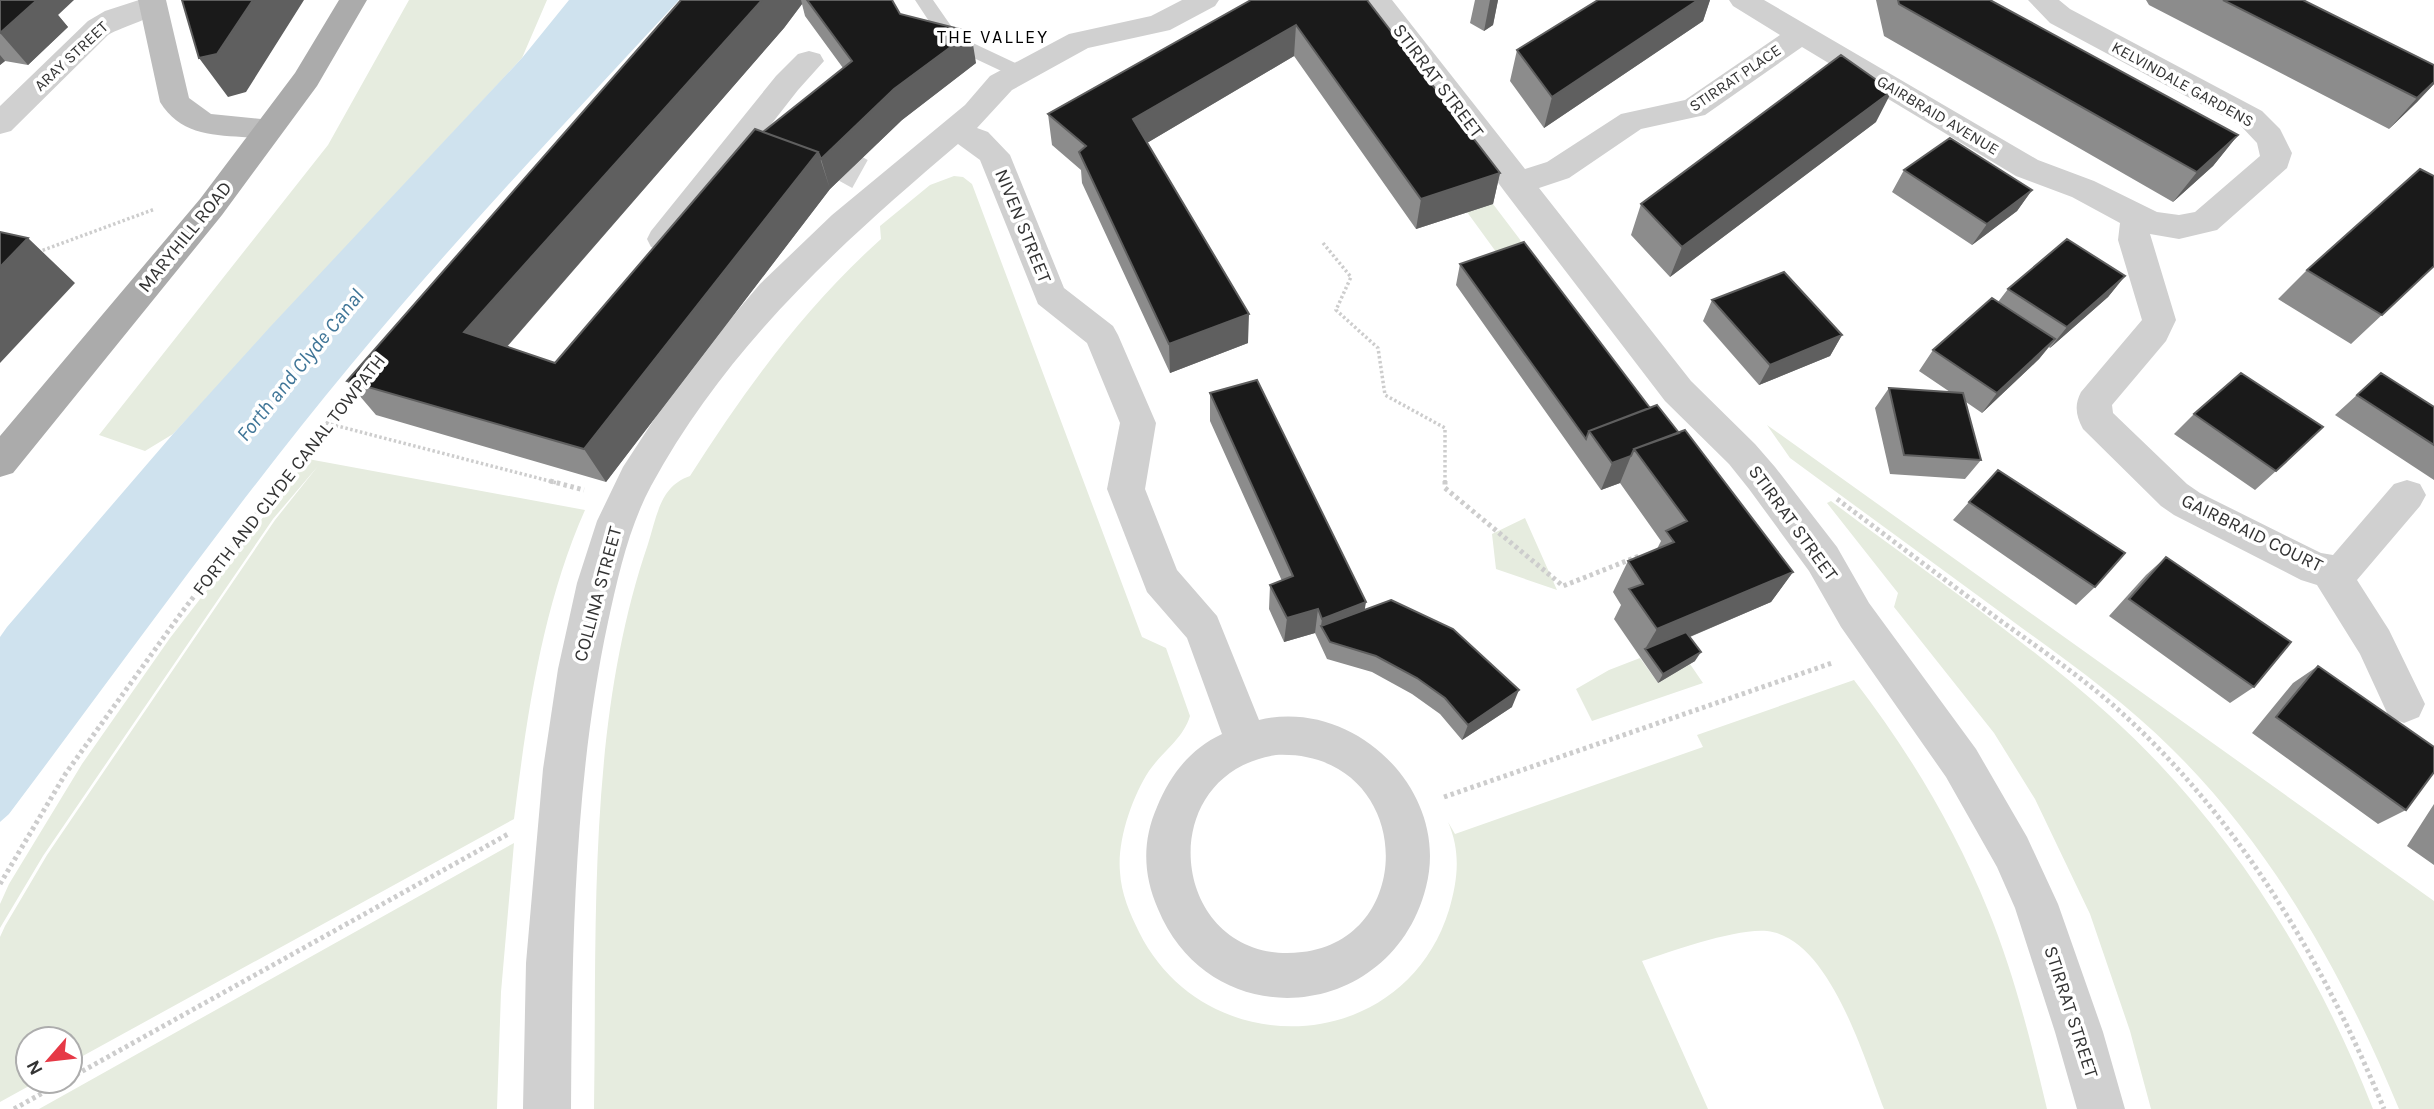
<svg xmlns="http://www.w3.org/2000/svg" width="2434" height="1109" font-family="Karla,sans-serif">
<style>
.green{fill:#e6ecdf}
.water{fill:#cfe2ee}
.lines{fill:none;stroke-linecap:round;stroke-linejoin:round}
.street-tunnel{stroke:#d6d6d6;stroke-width:32;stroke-dasharray:32 17;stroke-linecap:butt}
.path-far1{stroke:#cdcdcd;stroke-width:3.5;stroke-dasharray:2.5 2.5;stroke-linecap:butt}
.path{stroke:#cdcdcd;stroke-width:5;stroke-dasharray:3.5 3.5;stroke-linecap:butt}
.lane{fill:#d0d0d0;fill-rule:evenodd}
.street{fill:#d0d0d0;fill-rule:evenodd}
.secondary{fill:#bdbdbd;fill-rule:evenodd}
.primary{fill:#ababab;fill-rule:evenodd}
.wall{fill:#8c8c8c;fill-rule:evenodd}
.shaded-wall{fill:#5f5f5f}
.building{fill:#1a1a1a;stroke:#5f5f5f;stroke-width:2}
.labels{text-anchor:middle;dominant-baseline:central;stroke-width:7;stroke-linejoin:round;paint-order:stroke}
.far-street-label{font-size:16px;fill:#333;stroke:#fff}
.far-neighbourhood-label{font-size:18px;letter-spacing:2px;fill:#000;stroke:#fff}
.street-label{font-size:19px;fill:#333;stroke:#fff}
.water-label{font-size:21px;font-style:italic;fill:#3f7597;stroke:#fff}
</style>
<rect width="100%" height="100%" fill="#fff"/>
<!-- green -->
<path class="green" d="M409,0H547L522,58L173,434L145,451L99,435L328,145Z
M954,176L963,177L972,184L1142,637L1166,648L1190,716C1183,739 1162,752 1149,771C1132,797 1117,841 1120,872C1121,893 1130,914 1139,932C1206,1066 1404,1056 1449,910C1458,879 1461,852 1448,822L1455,834L1703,747L1697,735L1854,680C1908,750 1955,828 1988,910C2014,973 2031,1042 2047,1109H1884C1864,1059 1830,938 1767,931C1736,928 1673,951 1642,961L1708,1109H594C597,923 587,722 648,544C657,516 660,486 690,476C745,390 804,308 881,239L880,226L930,185Z
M1493,204L1534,258L1507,267L1467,212Z
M1767,425L2434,901V1109H2399C2345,979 2274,849 2172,749C2122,699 2064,659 2007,617C1935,564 1862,511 1790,458Z
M308,459L585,510C542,607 527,715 514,819L70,1063V1039H28V1081H38L0,1102V937L5,926L47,855L275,520L318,466L273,519L43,856L0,928V904L9,884L82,764L170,638Z
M1831,501C1924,571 2022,637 2109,715C2228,822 2315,961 2373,1109H2151L2130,1031L2090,914L2035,799L1994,733L1894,607L1898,593L1827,503Z
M1525,518L1557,590L1496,569L1492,534Z
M1640,658L1658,683L1690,664L1703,683L1592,721L1576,689L1609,670Z
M514,843L501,992L497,1109H39Z"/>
<!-- water -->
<path class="water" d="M569,0H679C568,120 454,240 350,366C230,511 122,664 9,814L0,822V637L7,627L173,434L270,327L522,58Z"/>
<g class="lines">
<!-- street-tunnel -->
<path class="street-tunnel" d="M804,143L860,174"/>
<!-- path-far1 -->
<path class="path-far1" d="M1323,243L1351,277L1336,310L1378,348L1385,395L1445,428V483
M38,252L155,209
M326,423L557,483
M281,483L356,385"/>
<!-- path -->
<path class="path" d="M550,481L584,490
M1445,481V488L1563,586L1639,556
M1837,499C1889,538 1941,577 1994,616C2038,648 2084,678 2124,715C2242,823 2324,963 2384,1109
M1444,797L1832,663
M0,884L66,773L182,612L282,481
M70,1078L510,833
M14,1109L64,1081"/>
<!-- lane -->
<path class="lane" d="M915,0H933L958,36L1026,68L1029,72L1026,76H1012L944,44Z"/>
<!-- street -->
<path class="street" d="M139,0H164L167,5C159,17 123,26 108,35L11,131L0,134V106L88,21L105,11Z
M1182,0H1219L1215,6L1170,30L1088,48L1012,90L977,128L988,132L1010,155L1064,288L1113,326L1118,335L1156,423L1145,489L1177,570L1217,616L1259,720C1354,697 1451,791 1426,887C1392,1022 1212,1039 1158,909C1143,875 1142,841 1157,807C1170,775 1190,749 1222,734L1187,638L1147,592L1107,489L1120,423L1087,343L1038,304L980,160L958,144C839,245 727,346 651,486C629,527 618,576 608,622C574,781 572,946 571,1109H523L526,963L543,769L558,669L577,583L597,521L623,467L683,375L760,284L832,215L965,105L990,76L1069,34L1151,16ZM1276,755C1413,749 1422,938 1302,952C1171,968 1147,775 1276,755Z
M1363,0H1392L1525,169L1547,162L1621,114L1685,100L1780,35L1733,6L1729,0H1764L2038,160L2094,181L2157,212L2179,215L2195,212L2260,156L2257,143L2240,125L2050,23L2028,0H2059L2070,9L2262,111L2280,129L2292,153L2287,168L2217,230L2179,239L2150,234L2176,320L2166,341L2112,405L2113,413L2187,484L2200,493L2321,553L2333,555L2394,484L2407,480L2420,484L2426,495L2420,506L2357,580L2389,630L2425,704L2419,717L2404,723L2389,717L2360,654L2317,585L2301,580L2174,515L2161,506L2083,429C2076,416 2074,405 2081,392L2142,320L2118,240L2120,223L2072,197L2016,176L1802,47L1705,115L1641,129L1569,178L1539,188L1691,381L1755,444L1775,467L1837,547L1869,603L1976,749L2027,837L2058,904L2103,1032L2125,1109H2077L2055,1032L2015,908L1997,867L1946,777L1841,627L1809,571L1749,489L1729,464L1665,401L1505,192Z
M809,51L820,54L824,61L798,90L675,247L663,251L651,247L647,239L651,231L776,76L798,54Z"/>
<!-- secondary -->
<path class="secondary" d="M138,0H166L189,98L211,114L280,121L284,128L280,135C267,139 255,138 242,137C209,135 179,133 160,102Z"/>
<!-- primary -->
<path class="primary" d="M339,0H367L317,86L222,215L13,473L0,477V436L200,199L295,73Z"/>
</g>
<!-- wall -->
<path class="wall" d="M0,0L58,15L68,27L28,65L5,61L0,65Z
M681,0H892L900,14L976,63L902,120L830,189L606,482L376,415L347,381ZM802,4L805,16L843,68L763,132L555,363L507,347L784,28Z
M1367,0L1500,173L1493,204L1416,229L1294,56L1147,143L1248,343L1170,373L1082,183L1081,170L1052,145L1048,114Z
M1475,0H1498L1493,25L1484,31L1470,23Z
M1598,0H1710L1703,21L1544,128L1510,81L1517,50Z
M1876,0H1990L2238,135L2213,166L2173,202L1884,36Z
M2146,0H2303L2434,65V84L2417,102L2389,129L2149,5Z
M1876,122L1670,277L1631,235L1641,204Z
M1904,170L2032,190L2017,211L1972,245L1892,192Z
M1460,264L1650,408L1679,433L1793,572L1771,602L1690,637L1695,661L1658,683L1614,619L1621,605L1613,592L1628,561L1657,549L1661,541L1620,483L1601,490L1456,285Z
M2434,266L2351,344L2278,299L2307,270Z
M2125,276L2108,297L2050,348L2049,347L2039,359L1982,413L1966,402L1981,460L1965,479L1890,474L1875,408L1889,388L1950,392L1919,371L1933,350L1998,302L2008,289Z
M1712,300L1842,335L1830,356L1759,385L1703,321Z
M2381,373L2434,407V480L2335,415Z
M1210,393L1365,609L1512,707L1462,740L1440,714L1412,694L1372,672L1327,659L1315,633L1284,642L1269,609L1270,585L1282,581L1210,421Z
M2194,414L2276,471L2255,490L2174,434Z
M1969,502L2095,587L2076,605L1953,520Z
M2166,557L2254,687L2230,703L2109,616L2146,575Z
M2318,666L2406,810L2378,824L2252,733L2293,683Z
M2434,804V865L2407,846Z"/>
<!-- shaded-wall -->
<path class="shaded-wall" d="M28,0H74L58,15L68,27L28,65L0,33Z
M253,0H304L246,92L228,97L199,58Z
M762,0H801L802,4L784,28L489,367L464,332Z
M1490,0H1498L1493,25L1484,31Z
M1698,0H1710L1703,21L1544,128L1552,97Z
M1296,25L1294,56L1135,150L1133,119Z
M971,32L976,63L902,120L830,189L821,159L894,89Z
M0,55L5,61L0,65Z
M2434,82V84L2417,102L2389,129L2417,98Z
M1892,91L1876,122L1670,277L1682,247Z
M2238,135L2213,166L2173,202L2197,172Z
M818,152L830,189L606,482L584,449Z
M1500,173L1493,204L1416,229L1421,199Z
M2032,190L2017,211L1972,245L1987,224Z
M28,238L75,283L0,363V267Z
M2125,276L2108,297L2050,348L2067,327Z
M1249,314L1248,343L1170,373L1169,344Z
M1842,335L1830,356L1759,385L1770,365Z
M2055,339L2039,359L1982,413L1997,393Z
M1631,456L1620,483L1601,490L1612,463Z
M1793,572L1771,602L1649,654L1645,649L1657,629Z
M1366,602L1362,626H1321L1322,619Z
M1318,609L1315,633L1284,642L1287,618Z
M1701,652L1695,661L1658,683L1663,674Z
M1519,690L1512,707L1462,740L1468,725Z"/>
<!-- building -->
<path class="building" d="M0,0H37L0,33Z
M182,0H253L217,54L199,58Z
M681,0H762L464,332L555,363L755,129L818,152L584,449L347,381Z
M807,0H892L900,14L971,32L894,89L821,159L818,152L763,132L852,61Z
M1251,0H1367L1500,173L1421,199L1296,25L1133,119L1249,314L1169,344L1079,152L1086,146L1048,114Z
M1598,0H1698L1552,97L1517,50Z
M1898,0H1990L2238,135L2197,172L1899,4Z
M2223,0H2303L2434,65V82L2417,98Z
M1841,55L1892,91L1682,247L1641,204Z
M1950,138L2032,190L1987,224L1904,170Z
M2420,169L2434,176V266L2382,315L2307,270Z
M0,232L28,238L0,267Z
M2067,239L2125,276L2067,327L2008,289Z
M1524,242L1650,408L1589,431L1586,439L1460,264Z
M1784,272L1842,335L1770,365L1712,300Z
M1992,298L2055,339L1997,393L1933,350Z
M2241,373L2323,427L2276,471L2194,414Z
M2381,373L2434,407V445L2357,395Z
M1257,380L1366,602L1322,619L1318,609L1287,618L1270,585L1293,576L1210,393Z
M1889,388L1963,393L1981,460L1904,455Z
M1657,405L1679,433L1634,449L1631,456L1612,463L1589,431Z
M1685,430L1793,572L1657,629L1629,589L1643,584L1628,561L1674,542L1666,531L1687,521L1634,449Z
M1998,470L2125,553L2095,587L1969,502Z
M2166,557L2291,642L2254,687L2129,599Z
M1391,600L1453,629L1519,690L1468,725L1445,698L1417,678L1376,656L1330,642L1321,626Z
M1686,632L1701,652L1663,674L1645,649Z
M2318,666L2434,747V772L2406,810L2276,717Z"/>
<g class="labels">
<!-- far-street labels -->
<g class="far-street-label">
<text transform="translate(71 56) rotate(-43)">ARAY STREET</text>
<text transform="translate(1735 78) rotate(-34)">STIRRAT PLACE</text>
<text transform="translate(2183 84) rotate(29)">KELVINDALE GARDENS</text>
<text transform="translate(1938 115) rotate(31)">GAIRBRAID AVENUE</text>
</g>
<!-- far-neighbourhood labels -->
<g class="far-neighbourhood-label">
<text x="993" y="37">THE VALLEY</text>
</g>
<!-- street labels -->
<g class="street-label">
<text transform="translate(1438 81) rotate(53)">STIRRAT STREET</text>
<text transform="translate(1023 226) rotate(68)">NIVEN STREET</text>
<text transform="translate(185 237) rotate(-51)">MARYHILL ROAD</text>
<text transform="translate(289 475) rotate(-52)">FORTH AND CLYDE CANAL TOWPATH</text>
<text transform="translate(1793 523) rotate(54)">STIRRAT STREET</text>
<text transform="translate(2252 533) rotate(26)">GAIRBRAID COURT</text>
<text transform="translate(598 594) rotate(-75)">COLLINA STREET</text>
<text transform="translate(2071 1012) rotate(72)">STIRRAT STREET</text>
</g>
<!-- water labels -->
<g class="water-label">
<text transform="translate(300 365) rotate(-51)">Forth and Clyde Canal</text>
</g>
</g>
<!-- north arrow -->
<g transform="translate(49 1060) rotate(242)"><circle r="33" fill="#ffffff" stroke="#adadad" stroke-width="2"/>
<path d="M0-5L12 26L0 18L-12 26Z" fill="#e63946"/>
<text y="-10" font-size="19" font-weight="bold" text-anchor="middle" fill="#333333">N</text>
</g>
</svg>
